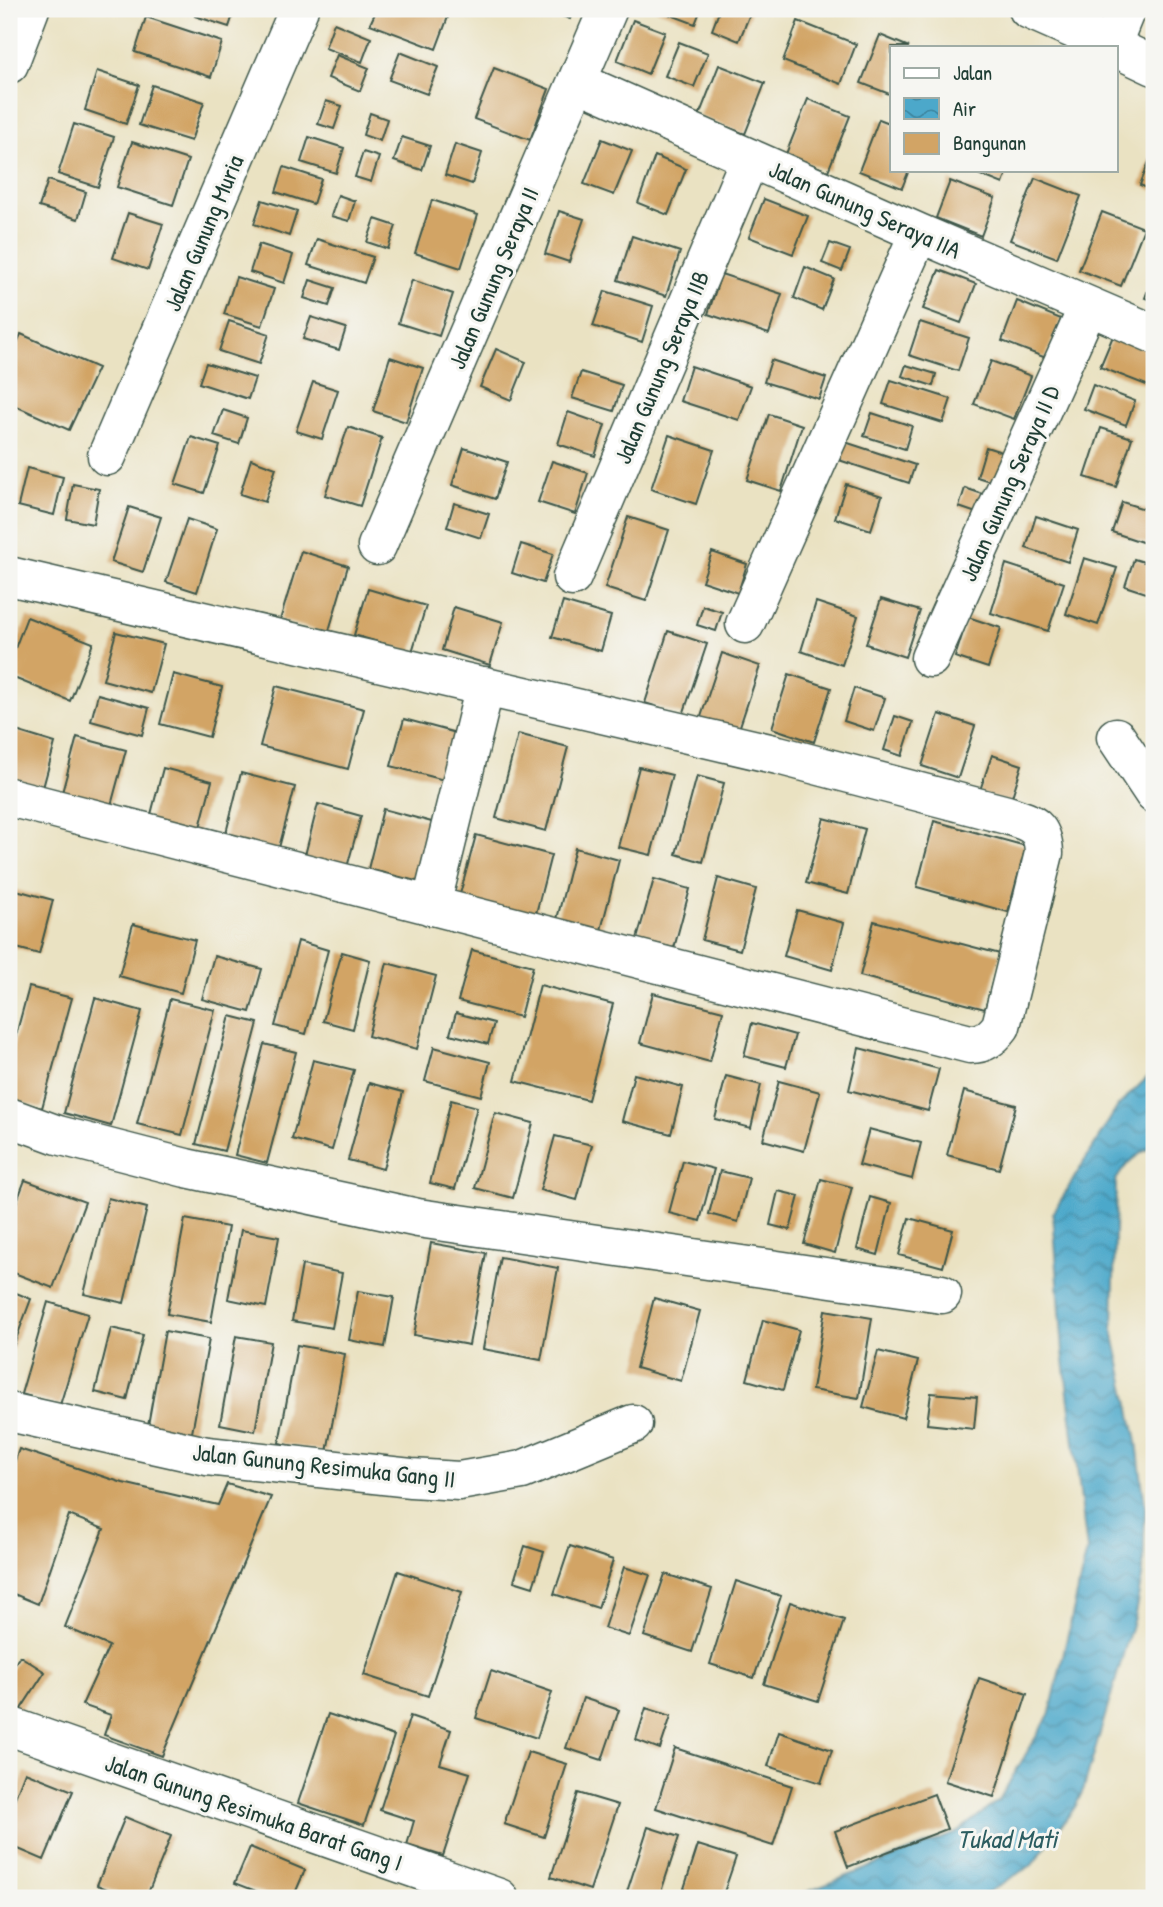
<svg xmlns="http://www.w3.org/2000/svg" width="1163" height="1907" font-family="'Patrick Hand',sans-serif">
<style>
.water{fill:url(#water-waves);stroke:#36727f;stroke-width:2}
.building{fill:#d2a465}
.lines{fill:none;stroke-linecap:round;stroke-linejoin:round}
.minor-casing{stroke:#3d5649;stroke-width:41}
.minor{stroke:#fff;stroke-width:38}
.labels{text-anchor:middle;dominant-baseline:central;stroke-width:6;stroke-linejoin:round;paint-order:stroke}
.street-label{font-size:24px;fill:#1f3d34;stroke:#f6f6f2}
.water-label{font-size:26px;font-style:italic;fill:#2c5d61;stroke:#f6f6f2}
</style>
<defs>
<pattern id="water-waves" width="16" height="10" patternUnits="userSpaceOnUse" patternTransform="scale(1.75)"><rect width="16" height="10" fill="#4ca8ca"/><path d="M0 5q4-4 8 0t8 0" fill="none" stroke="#3f8aa5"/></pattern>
</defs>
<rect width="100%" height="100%" fill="#f6f6f2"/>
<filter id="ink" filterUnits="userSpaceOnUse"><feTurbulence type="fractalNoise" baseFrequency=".0143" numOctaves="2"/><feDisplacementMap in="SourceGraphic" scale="14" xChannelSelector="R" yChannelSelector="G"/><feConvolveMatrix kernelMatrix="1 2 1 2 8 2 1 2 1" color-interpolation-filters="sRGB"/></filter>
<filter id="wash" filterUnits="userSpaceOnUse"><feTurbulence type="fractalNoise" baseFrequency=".00686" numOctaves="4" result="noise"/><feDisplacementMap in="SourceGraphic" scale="28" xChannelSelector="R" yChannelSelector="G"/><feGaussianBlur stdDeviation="1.57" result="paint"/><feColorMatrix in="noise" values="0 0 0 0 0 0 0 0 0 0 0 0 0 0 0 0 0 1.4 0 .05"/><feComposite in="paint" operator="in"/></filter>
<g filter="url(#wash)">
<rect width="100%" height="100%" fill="#eae2c2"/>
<!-- water -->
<path class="water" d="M1154,1071V1146C1134,1156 1128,1161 1116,1180L1113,1331L1137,1442L1145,1507L1143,1572L1135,1614L1084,1788L1075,1807L1032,1865L978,1898H792L956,1833L999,1800L1050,1713L1087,1550L1063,1352L1053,1213L1118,1106Z"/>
<g id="blocks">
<!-- building -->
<path class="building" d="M197,9H235L229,27L195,16Z
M377,9H451L436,49L370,24Z
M543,9H574L570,19Z
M655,9H701L695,24Z
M720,9H752L739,41L712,30Z
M146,17L222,42L211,77L135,52Z
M633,20L665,32L648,74L617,61Z
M798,21L856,44L841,84L783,61Z
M334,23L371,38L362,62L325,48Z
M880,35L909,47H892V95L861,83Z
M679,42L708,53L694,87L665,76Z
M400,52L438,67L427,94L389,80Z
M337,55L369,68L360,91L328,78Z
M719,65L765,83L745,134L699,116Z
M494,68L549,89L530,140L474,119Z
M97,71L139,85L126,124L85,110Z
M152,85L204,102L191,141L139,125Z
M808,99L850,116L828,171L786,154Z
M326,101L342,106L334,129L318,124Z
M370,113L387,119L380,141L363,135Z
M879,119L892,124V170H909L902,188L859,171Z
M74,124L114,137L98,187L58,174Z
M309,137L344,148L336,173L301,162Z
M402,137L430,146L422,170L394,161Z
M602,139L632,151L614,195L584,184Z
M132,142L188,160L173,205L117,187Z
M455,144L482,153L472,184L445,175Z
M1154,149V191L1140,185Z
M363,152L379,157L371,182L355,177Z
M655,156L686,169L668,215L638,203Z
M284,167L321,179L313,204L276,192Z
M968,170H1008L1003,184Z
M1035,178L1081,196L1057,258L1010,240Z
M48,180L86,192L78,219L39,207Z
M950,181L995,198L981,236L936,218Z
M338,195L355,201L349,221L331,216Z
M764,199L808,216L793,254L749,237Z
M262,200L297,211L289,236L254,224Z
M432,200L478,215L461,268L415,253Z
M559,211L584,219L569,262L545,254Z
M1102,212L1144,228L1121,286L1079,270Z
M128,213L163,224L148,270L113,258Z
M375,219L396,226L388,249L367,242Z
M632,236L680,252L666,296L618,280Z
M317,239L373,257L364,283L308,265Z
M830,243L850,250L842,271L822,263Z
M259,244L293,255L284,283L250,272Z
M805,267L834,279L822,310L794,298Z
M939,270L976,284L961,323L923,309Z
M721,274L782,294L769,334L708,314Z
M1154,274V301L1145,298Z
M236,277L274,289L262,326L224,314Z
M310,280L335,288L329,306L304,298Z
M412,280L453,294L439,336L398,323Z
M605,291L653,306L642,342L593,326Z
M1017,301L1061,319L1046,358L1002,341Z
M311,317L346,328L339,350L303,339Z
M229,321L269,334L259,364L219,351Z
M920,322L969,338L958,371L909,355Z
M21,334L98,368L69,430L9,403V361Z
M1113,336L1154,353V388L1100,367Z
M496,349L526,362L511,400L480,387Z
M390,357L423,368L406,422L373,411Z
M771,360L826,378L819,399L764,382Z
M991,361L1031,376L1014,419L974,404Z
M206,363L255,378L248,399L199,383Z
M906,365L936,374L933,386L902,376Z
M691,366L751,386L739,420L680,401Z
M581,372L622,385L614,411L572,398Z
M891,380L951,399L943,423L883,404Z
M313,382L338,390L322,439L296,431Z
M1093,385L1135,401L1126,425L1084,409Z
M223,410L247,418L239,444L214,436Z
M568,412L605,425L595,456L558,444Z
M872,413L912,426L905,449L864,436Z
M769,414L802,425L781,491L747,480Z
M348,427L382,438L360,506L325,495Z
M1101,428L1132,438L1116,487L1085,477Z
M669,435L714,450L696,504L651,489Z
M191,437L220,446L204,493L175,484Z
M845,442L915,465L909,483L839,460Z
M986,447L1008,454L999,484L977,477Z
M464,448L507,462L495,499L452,485Z
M251,459L276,468L265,502L240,494Z
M552,461L588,473L575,514L538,502Z
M27,468L63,477L54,515L18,506Z
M73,484L99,489L93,524L67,519Z
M846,484L882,496L871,530L835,518Z
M965,488L991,497L985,516L959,507Z
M1122,502L1154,512V546L1112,532Z
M454,503L489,514L481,538L447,527Z
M129,507L161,517L143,572L111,562Z
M1036,516L1078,530L1068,562L1026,548Z
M628,517L669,530L646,601L605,588Z
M187,519L217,529L197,592L166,582Z
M521,544L553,554L543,583L512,573Z
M301,551L348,566L328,634L280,620Z
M712,552L747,564L738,593L702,581Z
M1084,558L1117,568L1098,625L1066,614Z
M1134,559L1154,565L1152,595L1125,586Z
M1006,564L1064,583L1048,631L991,613Z
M368,589L426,606L412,652L354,635Z
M881,599L920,611L905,657L866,644Z
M563,602L611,616L601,651L552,637Z
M816,602L858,616L842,665L801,651Z
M703,606L722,612L716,631L697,625Z
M454,607L503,622L490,665L442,650Z
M27,617L93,643L70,701L9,676V664Z
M968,617L1001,628L988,668L955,657Z
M668,631L707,644L683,715L645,703Z
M116,632L164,644L151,693L103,680Z
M722,653L760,666L736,738L698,726Z
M173,674L222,687L209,737L160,724Z
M789,674L831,688L814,742L772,728Z
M276,686L364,709L348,769L260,746Z
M854,688L885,698L874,731L844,721Z
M98,694L149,708L142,735L91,721Z
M939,714L975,726L958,778L922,766Z
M895,716L913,722L902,756L884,750Z
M404,719L460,734L448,781L391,766Z
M16,731L55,743L40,799L9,790V758Z
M518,734L568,747L546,831L496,818Z
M77,737L126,750L109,813L60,800Z
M992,755L1022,765L1010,803L979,793Z
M639,767L672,775L651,855L618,847Z
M163,768L212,781L197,839L148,826Z
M241,773L295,787L276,859L223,845Z
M697,776L724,783L703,862L676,854Z
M318,804L361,816L343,882L301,871Z
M383,809L443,825L428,884L368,869Z
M824,818L865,829L848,894L806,883Z
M934,821L1026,846L1008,912L917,887Z
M476,835L551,855L532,929L456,909Z
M575,848L619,860L601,930L557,919Z
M718,878L756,889L740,950L702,940Z
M654,879L690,889L674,948L637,939Z
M9,888L53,900L39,954L9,946Z
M797,910L844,923L832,970L784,956Z
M874,921L1000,954L985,1009L860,976Z
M133,924L195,940L181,993L119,976Z
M298,941L328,950L306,1034L275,1026Z
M472,950L533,966L520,1017L458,1001Z
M342,952L370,960L353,1029L323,1021Z
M214,956L262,969L250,1012L202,999Z
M387,963L436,976L417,1049L368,1036Z
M540,985L613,1004L588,1100L515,1081Z
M29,987L72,998L42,1108L9,1099V1061Z
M653,993L723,1011L710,1062L640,1043Z
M95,998L142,1011L111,1126L64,1113Z
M170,999L215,1010L182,1135L137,1124Z
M456,1013L494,1023L488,1044L450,1034Z
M230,1016L258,1023L224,1151L196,1144Z
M752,1023L795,1035L786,1067L744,1056Z
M264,1044L296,1052L267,1163L235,1155Z
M434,1047L490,1062L481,1096L425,1081Z
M859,1048L939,1069L928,1111L849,1090Z
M313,1060L354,1070L332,1150L292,1139Z
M634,1074L683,1087L671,1134L622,1121Z
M726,1076L761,1085L751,1128L715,1119Z
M779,1081L820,1092L804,1151L763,1140Z
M369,1083L403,1092L383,1169L348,1160Z
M964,1091L1016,1105L999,1169L947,1155Z
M451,1100L477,1107L455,1189L430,1183Z
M495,1113L533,1123L513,1198L475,1188Z
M869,1129L921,1143L912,1179L859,1165Z
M555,1136L592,1145L577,1200L540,1190Z
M683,1161L714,1169L700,1221L669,1213Z
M720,1171L749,1178L738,1222L709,1214Z
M821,1179L852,1187L835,1253L804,1244Z
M25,1180L85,1202L53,1288L9,1271V1222Z
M778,1191L799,1196L790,1230L770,1225Z
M870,1197L891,1203L878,1255L857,1249Z
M108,1198L147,1208L124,1303L84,1294Z
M909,1218L953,1230L943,1267L899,1255Z
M185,1219L228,1227L211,1322L167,1314Z
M241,1230L279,1237L266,1307L228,1299Z
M431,1243L486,1253L469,1345L414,1335Z
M500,1257L558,1268L541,1360L483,1349Z
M302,1265L342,1273L332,1328L292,1321Z
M9,1290L31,1299L9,1358Z
M358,1291L394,1297L385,1347L349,1340Z
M654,1298L700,1311L681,1381L636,1368Z
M48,1302L88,1314L60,1405L21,1394Z
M825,1310L872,1318L859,1398L812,1390Z
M763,1320L799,1330L783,1390L747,1380Z
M111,1328L143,1335L127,1400L95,1392Z
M165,1331L209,1339L190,1444L146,1436Z
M236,1336L271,1342L255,1431L220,1424Z
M297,1345L345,1354L327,1452L279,1443Z
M878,1351L918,1361L903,1418L863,1407Z
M931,1393L977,1397L974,1429L927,1424Z
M19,1449L123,1483L218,1505L227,1484L271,1497L162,1756L104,1735L111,1715L82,1705L109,1646L65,1627L104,1529L69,1515L38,1604L9,1592V1478Z
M525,1546L544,1552L533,1587L514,1581Z
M570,1546L613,1560L598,1608L554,1594Z
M624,1567L650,1575L629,1636L604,1628Z
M398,1571L462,1592L428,1696L364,1675Z
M665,1574L712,1589L692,1652L644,1636Z
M736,1581L781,1596L754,1678L710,1664Z
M790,1602L844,1620L818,1701L764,1684Z
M20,1656L45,1672L15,1718L9,1714V1672Z
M491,1671L552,1692L537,1738L476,1718Z
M979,1678L1027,1694L994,1797L945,1781Z
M583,1698L619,1710L602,1760L566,1748Z
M646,1708L671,1716L660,1749L636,1740Z
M328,1714L394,1736L364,1825L298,1803Z
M410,1716L451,1730L440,1764L470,1773L443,1856L407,1845L414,1821L380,1810Z
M779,1732L832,1750L821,1783L768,1766Z
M675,1748L792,1786L773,1846L656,1808Z
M528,1752L567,1764L544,1837L504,1824Z
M25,1772L73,1791L44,1860L9,1845V1813Z
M578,1793L618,1805L590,1890L551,1877Z
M934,1794L947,1829L848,1867L835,1831Z
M125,1817L171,1836L146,1898H129L97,1885Z
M648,1827L679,1837L659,1898H625Z
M698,1845L736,1857L722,1898H681Z
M250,1847L305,1870L293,1898H274L235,1883Z"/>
</g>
</g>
<g filter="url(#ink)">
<use href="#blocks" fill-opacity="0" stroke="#3d5649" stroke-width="2"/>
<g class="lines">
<!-- minor casing -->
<g class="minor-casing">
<path id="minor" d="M1028,9L1114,47
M1111,46L1126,9
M1116,48L1154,66
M9,64L30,9
M578,82L919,233L1154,334
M107,456L299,9
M377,546L608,9
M9,576L778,755L1007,815C1031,823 1043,825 1044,853L1001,1026C992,1038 985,1044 970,1044L9,797
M572,577L750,158
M745,624L919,233
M930,658L1088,307
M1116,737L1154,794
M431,906L485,686
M9,1117L58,1135L186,1168L418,1218L942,1294
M9,1412L207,1456L411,1478L459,1481L522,1470L633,1424
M9,1726L499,1898"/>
</g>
<!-- minor -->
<use href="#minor" class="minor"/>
</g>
</g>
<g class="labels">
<!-- street labels -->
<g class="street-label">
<text transform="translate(865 209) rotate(24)">Jalan Gunung Seraya IIA</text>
<text transform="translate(203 233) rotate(-67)">Jalan Gunung Muria</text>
<text transform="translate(493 278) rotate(-67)">Jalan Gunung Seraya II</text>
<text transform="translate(661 367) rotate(-67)">Jalan Gunung Seraya IIB</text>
<text transform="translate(1009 483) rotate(-66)">Jalan Gunung Seraya II D</text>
<text transform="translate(324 1465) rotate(6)">Jalan Gunung Resimuka Gang II</text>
<text transform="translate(254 1812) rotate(19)">Jalan Gunung Resimuka Barat Gang I</text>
</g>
<!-- water labels -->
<g class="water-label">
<text x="1007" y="1838">Tukad Mati</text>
</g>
</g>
<!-- margin -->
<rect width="1163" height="1907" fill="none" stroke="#f6f6f2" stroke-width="35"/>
<!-- legend -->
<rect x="890" y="46" width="228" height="126" fill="#f6f6f2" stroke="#a0aca6" stroke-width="2"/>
<rect x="904" y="68" width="35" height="10" fill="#ffffff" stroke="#a0aca6" stroke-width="2"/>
<text x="953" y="80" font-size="21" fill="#1f3d34">Jalan</text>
<rect x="904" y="98" width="35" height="21" fill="url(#water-waves)" stroke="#a0aca6" stroke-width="2"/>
<text x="953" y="116" font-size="21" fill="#1f3d34">Air</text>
<rect x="904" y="133" width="35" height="21" fill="#d2a465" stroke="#a0aca6" stroke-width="2"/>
<text x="953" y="150" font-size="21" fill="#1f3d34">Bangunan</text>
</svg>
